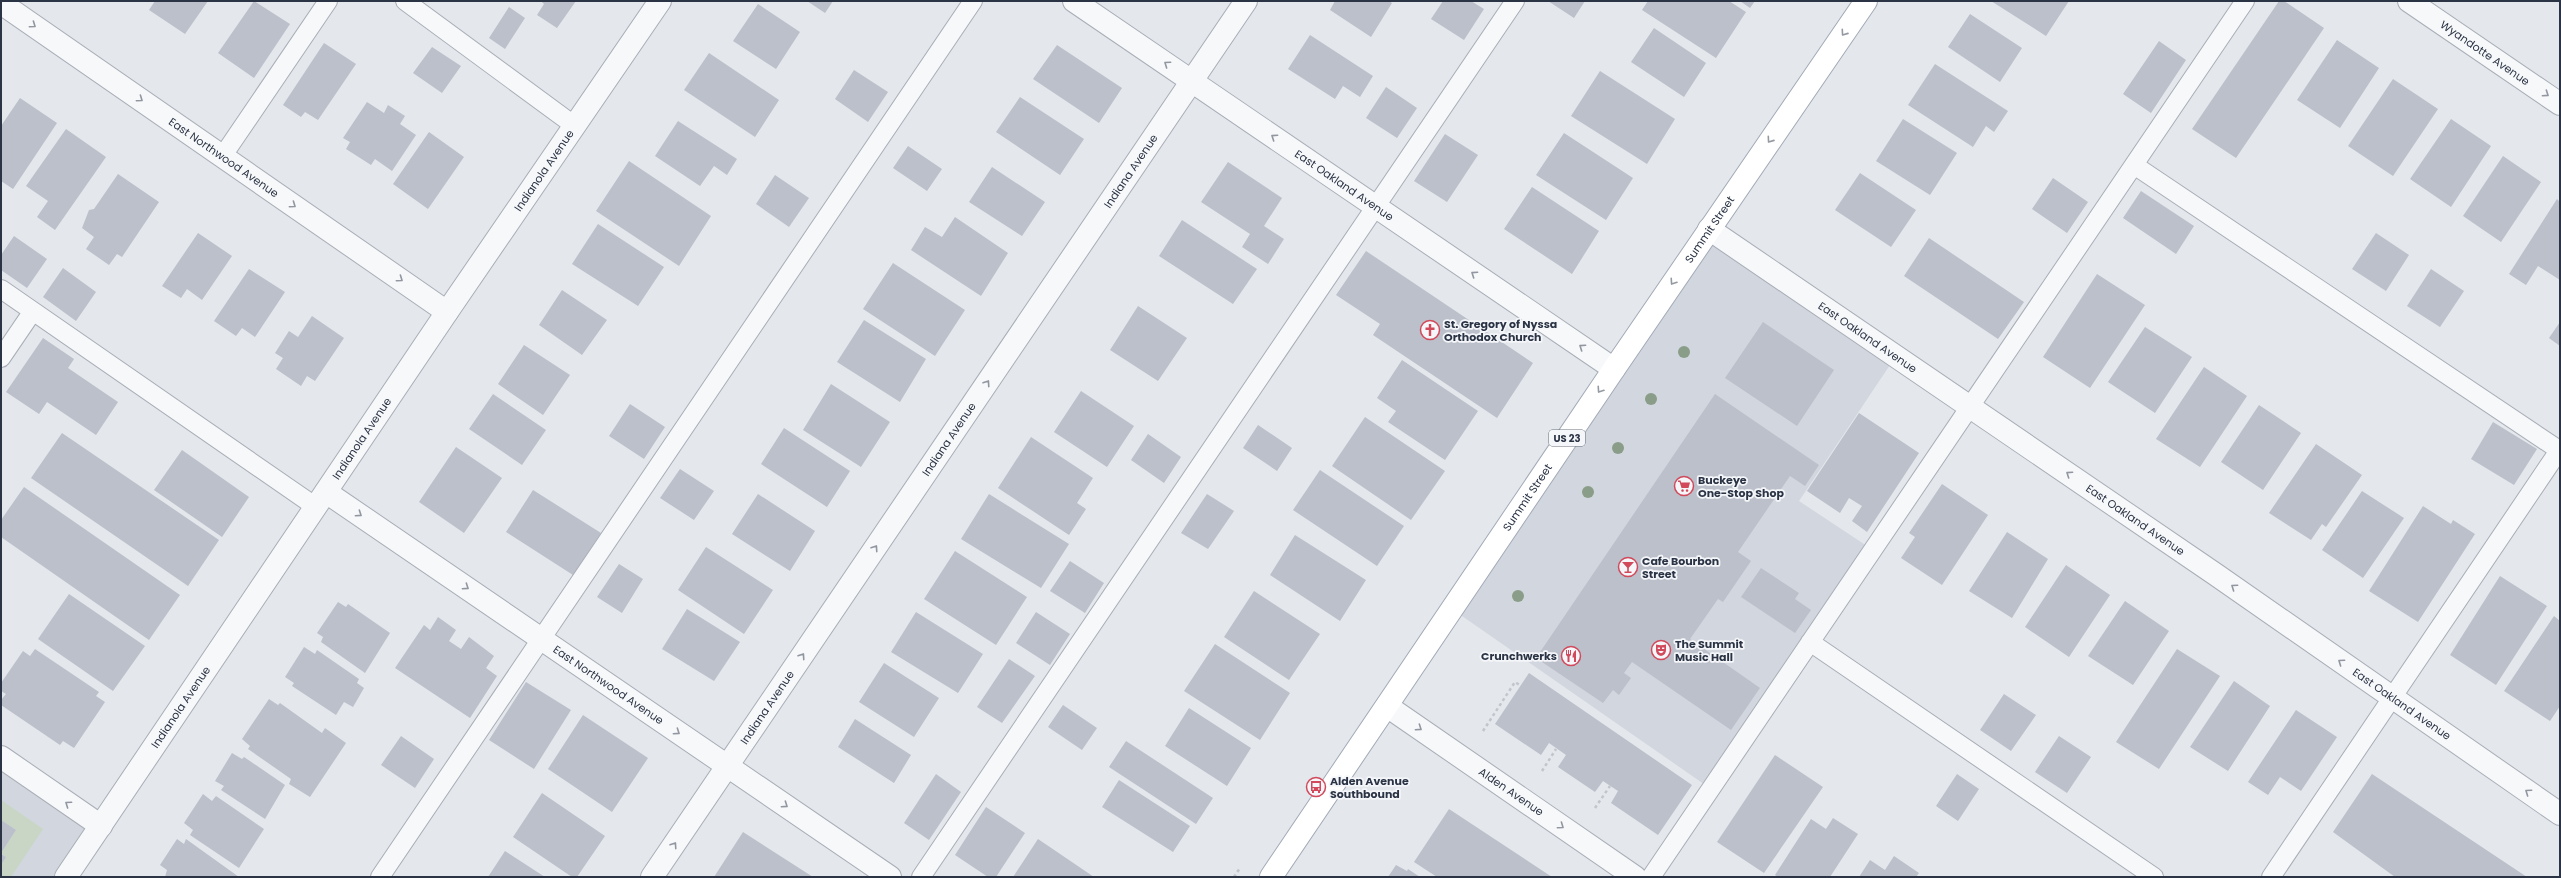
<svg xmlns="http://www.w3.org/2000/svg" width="2561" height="878" font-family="Poppins,sans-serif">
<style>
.built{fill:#d2d6de}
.green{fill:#c9d6c5}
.building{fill:#bbc0ca}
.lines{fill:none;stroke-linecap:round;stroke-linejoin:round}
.service-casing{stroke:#a9aeb7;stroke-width:20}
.minor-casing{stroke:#a9aeb7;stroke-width:24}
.tertiary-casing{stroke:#a9aeb7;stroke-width:24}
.primary-casing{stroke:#a3abb8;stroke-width:24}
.path{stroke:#c2c5cb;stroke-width:2.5;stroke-dasharray:3 3;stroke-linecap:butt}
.service{stroke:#f7f8fa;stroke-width:18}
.minor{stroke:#f7f8fa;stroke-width:22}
.tertiary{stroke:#f7f8fa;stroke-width:22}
.primary{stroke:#fff;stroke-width:22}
.tree{fill:#899d89}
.oneway{stroke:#9196a0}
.oneway2{stroke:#959aa2}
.labels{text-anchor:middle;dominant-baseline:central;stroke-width:3.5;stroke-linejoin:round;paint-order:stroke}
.shield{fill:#f4f6f9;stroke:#676e7b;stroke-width:1}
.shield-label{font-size:10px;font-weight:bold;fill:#2b3445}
.street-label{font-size:11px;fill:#2b3445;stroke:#f4f6f9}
.poi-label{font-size:11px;font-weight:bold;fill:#2b3445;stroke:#f4f6f9;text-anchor:start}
</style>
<rect width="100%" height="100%" fill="#e4e7ec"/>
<!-- built -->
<path class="built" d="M1709,229L1896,356L1799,501L1873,550L1711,789L1452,609Z
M1,760L101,828L68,877H1Z"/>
<!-- green -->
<path class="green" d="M1,800L43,829L11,877H1V865L6,857L1,853L16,830L1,820Z"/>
<!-- building -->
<path class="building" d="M155,1H208L185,34L149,10Z
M254,1L290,24L254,78L218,53Z
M541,1H576L557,28L537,15L544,4Z
M807,1H833L825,13Z
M1335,1H1389L1392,3L1371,37L1330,10Z
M1443,1H1471L1484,9L1464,40L1431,19Z
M1548,1H1585L1574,18Z
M1648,1H1729L1746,12L1716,58L1642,10Z
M1740,1H1755L1750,8Z
M1991,1H2069L2046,36Z
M2279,1H2284L2324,28L2236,158L2192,129Z
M758,4L800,32L776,69L733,41Z
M509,7L525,18L505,49L489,38Z
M1970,14L2022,48L2000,82L1948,47Z
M1654,28L1706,63L1684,97L1631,62Z
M1310,35L1373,76L1360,97L1343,86L1335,99L1288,69Z
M2337,40L2379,68L2340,128L2297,100Z
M2159,41L2186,60L2151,113L2123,94Z
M324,43L356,64L318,120L305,112L301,117L283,105Z
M1057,45L1122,88L1099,123L1033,79Z
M432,47L461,66L442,93L413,73Z
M709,53L779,100L755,137L684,90Z
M1935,64L2008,111L1994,132L1986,126L1973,147L1908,105Z
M854,70L888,92L868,122L835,99Z
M1600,71L1675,119L1647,164L1571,116Z
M2393,79L2438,109L2393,176L2348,146Z
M1386,87L1417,108L1397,138L1366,118Z
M1020,97L1084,139L1060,175L996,132Z
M20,98L57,123L13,189L1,181V126Z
M367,102L384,113L388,105L405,116L400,124L416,135L392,171L375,159L371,165L346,149L350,142L343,138Z
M1903,119L1957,153L1930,195L1876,161Z
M2451,119L2491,146L2451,207L2410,179Z
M678,121L737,159L727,175L714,166L700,186L655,156Z
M66,129L106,157L55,230L37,217L48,201L26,186Z
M429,132L464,157L428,209L393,184Z
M1564,133L1633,178L1606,220L1536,175Z
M1445,134L1478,155L1447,202L1414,181Z
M908,146L942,169L927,191L893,168Z
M2503,156L2541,182L2501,242L2463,216Z
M629,161L711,216L679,266L596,211Z
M1228,162L1282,198L1264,226L1284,239L1268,264L1242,247L1250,234L1201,202Z
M992,167L1045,202L1022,236L969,202Z
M1860,173L1916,210L1891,247L1835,210Z
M118,174L159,202L122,257L117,254L109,265L86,249L94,237L82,228L89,210L94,209Z
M775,175L809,198L789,227L756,204Z
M2053,178L2088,202L2067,233L2032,209Z
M1532,187L1599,231L1572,274L1504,229Z
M2141,191L2194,226L2176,254L2123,218Z
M2557,199L2560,202V280L2538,266L2526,285L2509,274Z
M955,217L1008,253L981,296L911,250L925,227L942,237Z
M1182,220L1257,269L1233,304L1159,256Z
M598,224L664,267L638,306L572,264Z
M198,233L232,256L202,300L187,289L181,298L162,286Z
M2376,233L2409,255L2386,291L2352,269Z
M14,236L47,259L27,288L1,270V255Z
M1929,238L2024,302L1998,339L1904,276Z
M1366,251L1533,363L1497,418L1373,335L1380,324L1336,295Z
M893,263L965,310L935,356L863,309Z
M63,268L96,292L76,321L43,297Z
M249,269L285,292L255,337L242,328L236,336L214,321Z
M2431,269L2464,291L2440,327L2407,306Z
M2097,274L2145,305L2090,388L2043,357Z
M562,290L607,320L582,355L539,325Z
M1138,306L1187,338L1158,381L1110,350Z
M312,316L344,338L315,381L307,376L301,386L276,369L283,358L275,353L289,331L298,337Z
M864,320L926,359L900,402L837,362Z
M1763,322L1834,370L1797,426L1725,378Z
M2560,322V346L2549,338Z
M2145,327L2192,357L2155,413L2108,382Z
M43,338L74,359L68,368L118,402L96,435L47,402L39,414L6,392Z
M524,345L570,375L543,415L498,384Z
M1402,360L1478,411L1445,460L1388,422L1396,411L1377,398Z
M2204,367L2247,396L2200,467L2156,439Z
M831,384L890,422L861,467L803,430Z
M1081,391L1134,426L1107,467L1054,432Z
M493,394L546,430L522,465L469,429Z
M1715,394L1819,465L1805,486L1790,476L1738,552L1751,561L1723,602L1718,599L1690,639L1760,688L1731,730L1632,662L1624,673L1631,678L1619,695L1613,690L1603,703L1536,658Z
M630,404L665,427L644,459L609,436Z
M2259,405L2301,433L2263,490L2221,462Z
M1859,413L1919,453L1867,532L1852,521L1862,506L1849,498L1840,513L1807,491Z
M1365,417L1445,471L1411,520L1332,466Z
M2493,422L2537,449L2514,485L2471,459Z
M1258,425L1292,448L1277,471L1243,448Z
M784,428L850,471L827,507L761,464Z
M62,433L219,540L188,586L31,478Z
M1148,434L1181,457L1164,483L1131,460Z
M1031,437L1093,478L1077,503L1086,509L1069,535L998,488Z
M2316,444L2362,475L2326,527L2322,524L2311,540L2269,513Z
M456,447L502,478L464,533L419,502Z
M182,450L249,497L222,537L154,490Z
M680,469L714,491L694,520L660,498Z
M1320,470L1404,526L1377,566L1293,510Z
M1942,484L1988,515L1942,585L1901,558L1915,537L1909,533Z
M24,487L180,595L149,640L1,537V520Z
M533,490L601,533L573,575L506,532Z
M2362,491L2404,518L2363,578L2322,550Z
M758,494L815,531L790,571L732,534Z
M989,494L1069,544L1041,588L961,539Z
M1207,494L1234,511L1208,549L1181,533Z
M2423,506L2451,524L2453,520L2475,534L2418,622L2369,591Z
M2007,532L2048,559L2012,618L1969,591Z
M1295,535L1366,580L1340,621L1270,575Z
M706,547L773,590L744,634L678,590Z
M955,551L1027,597L996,645L924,599Z
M1070,561L1104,583L1085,613L1050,591Z
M619,564L643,579L622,613L597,597Z
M2066,565L2110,595L2069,657L2025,627Z
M1761,568L1799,593L1795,599L1811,610L1795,633L1741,597Z
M2500,576L2547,606L2496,685L2450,655Z
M1254,591L1320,634L1289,680L1224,637Z
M69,594L145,646L113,691L38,639Z
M2125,601L2169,631L2133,685L2088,656Z
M338,602L346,607L348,604L390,633L365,673L321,642L323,637L317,633Z
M687,609L740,642L714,681L662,649Z
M916,612L983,654L958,693L891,652Z
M1036,612L1070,634L1050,665L1016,643Z
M2554,616L2560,621V706L2550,721L2504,691Z
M438,617L456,630L449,641L461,649L469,637L494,656L486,668L497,676L470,718L395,668L424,625L430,630Z
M1215,644L1290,693L1260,740L1184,691Z
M304,647L315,654L317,650L359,679L357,683L364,688L353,707L344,702L336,715L292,686L294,683L285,677Z
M35,649L99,692L96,696L105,702L74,748L63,741L60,745L1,705V700L6,694L1,691V683L23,651L30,656Z
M2177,649L2220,676L2159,769L2116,742Z
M1009,659L1035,676L1002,723L977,707Z
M884,663L939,698L914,737L859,702Z
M1529,673L1692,785L1658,835L1611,803L1618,791L1603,781L1595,792L1558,767L1566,755L1549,743L1541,755L1495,724Z
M2234,681L2270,706L2228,771L2190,747Z
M526,682L571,710L534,769L489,740Z
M2004,694L2036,715L2011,751L1980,730Z
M269,699L278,705L280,703L322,733L325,728L346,743L310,797L289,784L291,779L248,749L250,746L242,739Z
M1063,705L1097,728L1082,750L1048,727Z
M1189,708L1251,748L1227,786L1165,746Z
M2296,710L2337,737L2301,791L2280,777L2268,795L2248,782Z
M583,715L648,758L612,812L548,769Z
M855,719L911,755L894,783L838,747Z
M401,736L434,759L415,788L381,765Z
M2059,736L2091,757L2067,793L2035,772Z
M1126,741L1213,798L1196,824L1109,767Z
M232,753L242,759L244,757L285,785L265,819L221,790L224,786L215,781Z
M1775,755L1823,787L1764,873L1717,842Z
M936,774L961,792L929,840L904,823Z
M1957,774L1979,789L1958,821L1936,806Z
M2372,774L2527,877H2395L2333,832Z
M1119,780L1190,826L1173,852L1102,807Z
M542,793L605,836L577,877H572L513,837Z
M203,794L212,801L216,796L264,829L239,868L190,835L193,830L184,823Z
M986,807L1025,833L996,877H988L955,855Z
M1449,809L1552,877H1437L1414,862Z
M1833,818L1858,834L1830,877H1778L1775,875L1811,819L1826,829Z
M1,820L16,830L1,853Z
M743,832L813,877H714Z
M177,839L184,844L186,839L239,877H165L167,870L160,865Z
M1038,839L1094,877H1013Z
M505,851L545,877H488Z
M1,854L6,857L1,865Z
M1894,856L1919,873L1916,877H1859L1870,860L1885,870Z
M1396,865L1407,871L1408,869L1420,877H1388Z"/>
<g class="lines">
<!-- service casing -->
<g class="service-casing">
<path id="service" d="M405,1L575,126
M222,157L328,1
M2134,165L2559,450
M1,289L316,507
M1,358L33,311
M1810,642L2154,877
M380,877L973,1
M921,877L1515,1
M1651,877L2245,1
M2271,877L2560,449"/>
</g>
<!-- minor casing -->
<g class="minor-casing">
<g id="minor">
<path id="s1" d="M1074,1L1614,369"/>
<path id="s2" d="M2409,1L2560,104"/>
<path id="s3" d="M1,3L447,312"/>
<path id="s4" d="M1709,229L2215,574L2560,814"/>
<path id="s5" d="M326,492L890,877"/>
<path id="s6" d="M1387,706L1635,877"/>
<path d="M1,757L101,826"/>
<path id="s7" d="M652,877L1246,1"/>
</g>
</g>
<!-- tertiary casing -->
<g class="tertiary-casing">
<g id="tertiary">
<path id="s8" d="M66,877L447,312L660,1"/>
</g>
</g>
<!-- primary casing -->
<g class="primary-casing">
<g id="primary">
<path id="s9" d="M1271,877L1614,369L1866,1"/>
</g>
</g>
<!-- path -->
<path class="path" d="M1483,731L1515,682L1521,686
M1542,771L1556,749
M1595,808L1610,786
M1234,877L1240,868"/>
<!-- service -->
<use href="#service" class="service"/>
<!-- minor -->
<use href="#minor" class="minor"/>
<!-- tertiary -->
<use href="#tertiary" class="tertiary"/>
<!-- primary -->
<use href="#primary" class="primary"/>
</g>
<!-- trees -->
<g class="tree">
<circle cx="1684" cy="352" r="6"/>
<circle cx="1651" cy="399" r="6"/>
<circle cx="1618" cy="448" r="6"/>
<circle cx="1588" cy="492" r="6"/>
<circle cx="1518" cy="596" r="6"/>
</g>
<!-- one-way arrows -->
<defs><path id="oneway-chevron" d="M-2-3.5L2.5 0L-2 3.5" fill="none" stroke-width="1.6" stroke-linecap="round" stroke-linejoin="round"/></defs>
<g class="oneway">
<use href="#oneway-chevron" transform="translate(33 25) rotate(35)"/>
<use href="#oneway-chevron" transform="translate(1167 64) rotate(-145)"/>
<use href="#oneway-chevron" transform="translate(2546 94) rotate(34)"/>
<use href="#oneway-chevron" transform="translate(140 99) rotate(35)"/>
<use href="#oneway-chevron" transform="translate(1274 137) rotate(-146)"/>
<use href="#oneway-chevron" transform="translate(293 205) rotate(35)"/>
<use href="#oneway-chevron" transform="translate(1474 274) rotate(-146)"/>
<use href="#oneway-chevron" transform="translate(400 279) rotate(35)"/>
<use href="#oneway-chevron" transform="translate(1582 347) rotate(-146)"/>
<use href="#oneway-chevron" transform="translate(987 383) rotate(-56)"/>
<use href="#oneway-chevron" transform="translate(2069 474) rotate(-146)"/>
<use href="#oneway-chevron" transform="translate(359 514) rotate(34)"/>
<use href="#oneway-chevron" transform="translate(875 548) rotate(-56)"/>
<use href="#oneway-chevron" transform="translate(466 587) rotate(34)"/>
<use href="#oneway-chevron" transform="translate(2234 587) rotate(-145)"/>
<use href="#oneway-chevron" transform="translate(802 656) rotate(-56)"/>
<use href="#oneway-chevron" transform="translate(2341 662) rotate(-145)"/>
<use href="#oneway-chevron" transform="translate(1419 728) rotate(34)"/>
<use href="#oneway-chevron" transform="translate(677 732) rotate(34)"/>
<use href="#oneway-chevron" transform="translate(2528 792) rotate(-145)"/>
<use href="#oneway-chevron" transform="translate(68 804) rotate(-145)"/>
<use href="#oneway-chevron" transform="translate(785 805) rotate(34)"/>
<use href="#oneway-chevron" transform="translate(1561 826) rotate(35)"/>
<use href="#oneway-chevron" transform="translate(674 845) rotate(-56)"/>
</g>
<g class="oneway2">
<use href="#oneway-chevron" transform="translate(1844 33) rotate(125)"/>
<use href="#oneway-chevron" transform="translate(1770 140) rotate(125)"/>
<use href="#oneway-chevron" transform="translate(1673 282) rotate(124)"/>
<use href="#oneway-chevron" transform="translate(1600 390) rotate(124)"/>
</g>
<!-- icons -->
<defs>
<g id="church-ring" transform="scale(1)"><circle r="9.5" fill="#f4f6f9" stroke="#d1495b" stroke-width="1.5"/><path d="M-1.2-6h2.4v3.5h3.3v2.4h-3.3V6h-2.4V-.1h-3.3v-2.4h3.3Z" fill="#d1495b"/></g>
<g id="supermarket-ring" transform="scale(1)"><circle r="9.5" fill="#f4f6f9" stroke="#d1495b" stroke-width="1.5"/><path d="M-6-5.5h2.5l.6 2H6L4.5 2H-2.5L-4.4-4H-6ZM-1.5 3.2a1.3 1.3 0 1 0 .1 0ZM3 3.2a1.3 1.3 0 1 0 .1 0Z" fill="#d1495b"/></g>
<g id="bar-ring" transform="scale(1)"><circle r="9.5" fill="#f4f6f9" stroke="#d1495b" stroke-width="1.5"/><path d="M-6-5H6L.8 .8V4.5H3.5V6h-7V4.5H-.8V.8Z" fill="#d1495b"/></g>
<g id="theatre-ring" transform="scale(1)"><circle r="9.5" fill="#f4f6f9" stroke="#d1495b" stroke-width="1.5"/><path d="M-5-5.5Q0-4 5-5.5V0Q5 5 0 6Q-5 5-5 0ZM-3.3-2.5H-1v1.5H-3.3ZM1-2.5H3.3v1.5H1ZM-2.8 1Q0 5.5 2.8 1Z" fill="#d1495b"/></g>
<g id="restaurant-ring" transform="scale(1)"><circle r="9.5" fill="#f4f6f9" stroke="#d1495b" stroke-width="1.5"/><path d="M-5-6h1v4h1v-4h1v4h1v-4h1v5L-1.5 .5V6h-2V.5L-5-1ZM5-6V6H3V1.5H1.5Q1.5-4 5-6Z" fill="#d1495b"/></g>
<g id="bus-ring" transform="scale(1)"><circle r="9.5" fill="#f4f6f9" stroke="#d1495b" stroke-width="1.5"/><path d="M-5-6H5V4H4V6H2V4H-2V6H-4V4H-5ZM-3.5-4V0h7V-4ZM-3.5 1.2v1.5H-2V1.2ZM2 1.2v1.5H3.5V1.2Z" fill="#d1495b"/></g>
</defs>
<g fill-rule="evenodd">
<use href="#church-ring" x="1430" y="330"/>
<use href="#supermarket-ring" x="1684" y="486"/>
<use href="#bar-ring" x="1628" y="567"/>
<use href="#theatre-ring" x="1661" y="650"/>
<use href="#restaurant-ring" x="1571" y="656"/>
<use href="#bus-ring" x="1316" y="787"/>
</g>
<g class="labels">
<!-- shield labels -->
<rect class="shield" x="1549" y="430" width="36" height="16" rx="3"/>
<g class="shield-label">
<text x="1567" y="438">US 23</text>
</g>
<!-- street labels -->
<g class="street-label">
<text stroke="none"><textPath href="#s2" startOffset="92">Wyandotte Avenue</textPath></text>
<text stroke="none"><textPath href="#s3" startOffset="271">East Northwood Avenue</textPath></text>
<text stroke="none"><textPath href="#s8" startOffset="853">Indianola Avenue</textPath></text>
<text stroke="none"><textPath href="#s7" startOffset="853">Indiana Avenue</textPath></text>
<text stroke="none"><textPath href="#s1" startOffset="327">East Oakland Avenue</textPath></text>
<text stroke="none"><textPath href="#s9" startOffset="782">Summit Street</textPath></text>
<text stroke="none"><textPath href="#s4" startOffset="192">East Oakland Avenue</textPath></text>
<text stroke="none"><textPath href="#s8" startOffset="529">Indianola Avenue</textPath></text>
<text stroke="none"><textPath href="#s7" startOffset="529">Indiana Avenue</textPath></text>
<text stroke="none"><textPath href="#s9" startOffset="458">Summit Street</textPath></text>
<text stroke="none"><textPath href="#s4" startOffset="516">East Oakland Avenue</textPath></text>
<text stroke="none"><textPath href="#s5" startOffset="342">East Northwood Avenue</textPath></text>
<text stroke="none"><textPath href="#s4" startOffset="840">East Oakland Avenue</textPath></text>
<text stroke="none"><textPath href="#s8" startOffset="205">Indianola Avenue</textPath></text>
<text stroke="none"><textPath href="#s7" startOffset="205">Indiana Avenue</textPath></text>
<text stroke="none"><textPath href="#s6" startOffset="151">Alden Avenue</textPath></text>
</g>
<!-- poi labels -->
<g class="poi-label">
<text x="1444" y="324">St. Gregory of Nyssa<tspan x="1444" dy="13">Orthodox Church</tspan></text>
<text x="1698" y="480">Buckeye<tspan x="1698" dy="13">One-Stop Shop</tspan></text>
<text x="1642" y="561">Cafe Bourbon<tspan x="1642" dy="13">Street</tspan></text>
<text x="1675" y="644">The Summit<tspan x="1675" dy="13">Music Hall</tspan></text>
<text x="1557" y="656" text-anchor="end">Crunchwerks</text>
<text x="1330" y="781">Alden Avenue<tspan x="1330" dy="13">Southbound</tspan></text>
</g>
</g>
<!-- border -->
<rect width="2561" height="878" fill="none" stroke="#2b3445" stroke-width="4"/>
</svg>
